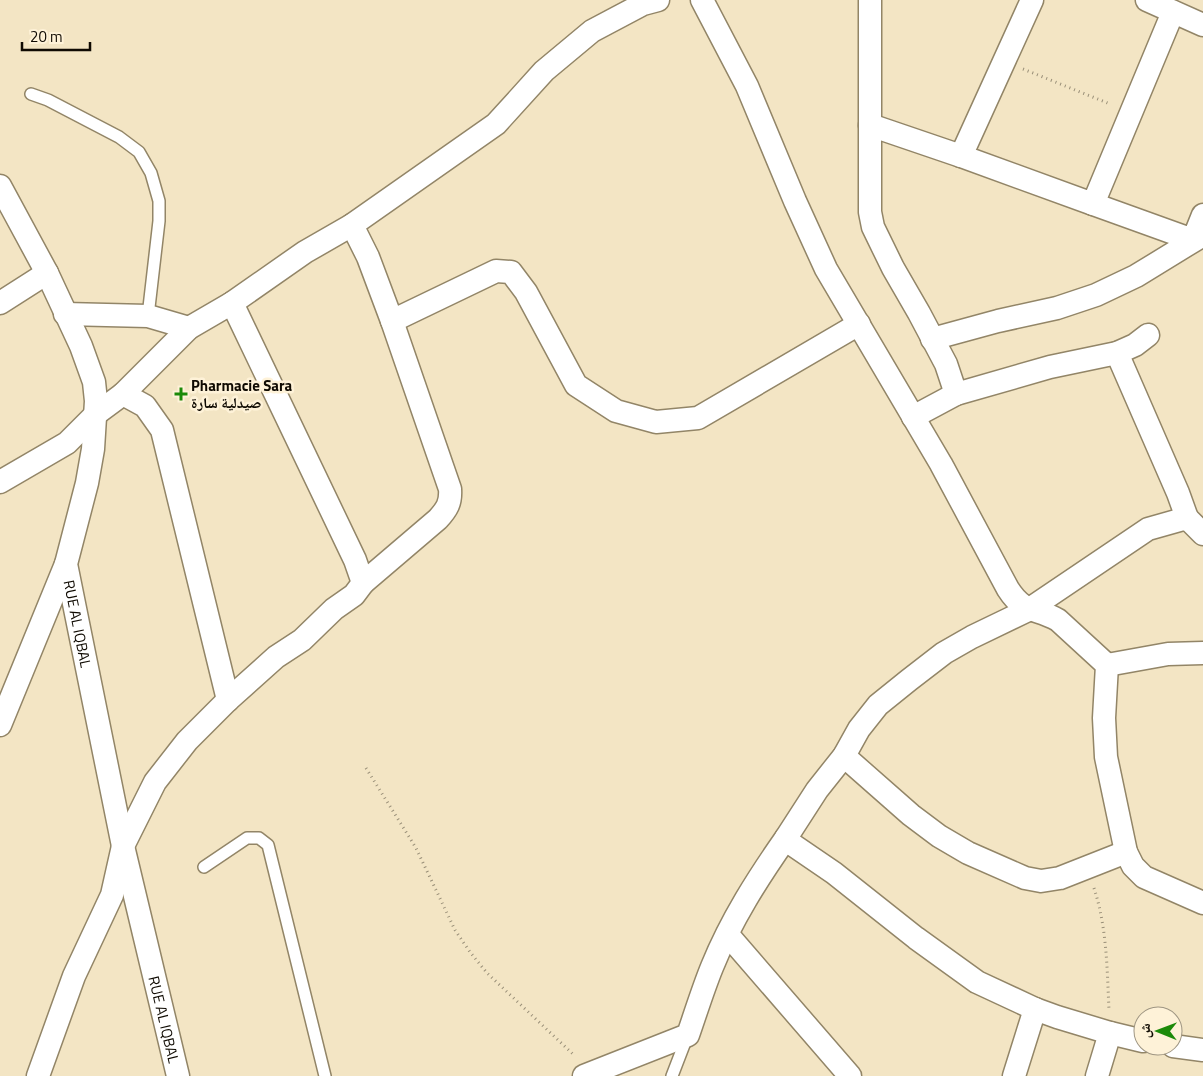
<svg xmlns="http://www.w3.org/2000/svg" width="1203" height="1076" font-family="'Titillium Web','Noto Naskh Arabic',sans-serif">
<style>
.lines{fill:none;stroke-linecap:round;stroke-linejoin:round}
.service-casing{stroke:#928567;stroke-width:14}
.minor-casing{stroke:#928567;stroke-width:25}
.path{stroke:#998f78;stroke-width:3;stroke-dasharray:1 4;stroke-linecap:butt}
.service{stroke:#fff;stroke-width:11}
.minor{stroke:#fff;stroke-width:22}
.poi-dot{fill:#1c8a09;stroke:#fef2d8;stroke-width:2}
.labels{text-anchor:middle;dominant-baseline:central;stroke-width:5;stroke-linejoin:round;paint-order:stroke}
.poi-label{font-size:15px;font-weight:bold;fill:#0f0a02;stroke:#fef2d8;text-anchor:start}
.street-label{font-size:15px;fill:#0f0a02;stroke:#fef2d8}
</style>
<rect width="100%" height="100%" fill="#f3e5c4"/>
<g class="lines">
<!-- service casing -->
<g class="service-casing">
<path id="service" d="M31,94L48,100L119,137L139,152L151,173L159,201V221L148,316
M204,867L247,838H259L268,845L325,1076
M672,1076L687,1037"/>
</g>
<!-- minor casing -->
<g class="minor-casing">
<g id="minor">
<path d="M702,0L747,86L795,201L826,269L941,464L1008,589C1024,614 1035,607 1058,620L1107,665L1104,718L1106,757L1126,852L1133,866L1144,877L1203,903"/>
<path d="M870,0V212L873,227L893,268L919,313L946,364L956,394"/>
<path d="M1032,0L961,156L1093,204L1173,12"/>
<path d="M1147,0L1203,25"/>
<path d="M870,125L961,156"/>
<path id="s1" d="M0,186L47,273L81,346L94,382L96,401L93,449L87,483L66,564L123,846L178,1076"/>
<path d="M1093,204L1193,240L1203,215"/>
<path d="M352,225L368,257L392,321L496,271L511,272L526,292L576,385L616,411L656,422L698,418L859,324"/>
<path d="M0,303L47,273"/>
<path d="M65,314L148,316L189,328"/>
<path d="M932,339L998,321L1057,308L1096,295L1136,276L1203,235"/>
<path d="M1117,353L1178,493L1187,518"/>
<path d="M123,394L145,406L162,430L228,700"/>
<path d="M913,417L956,394L1050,367L1117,353L1135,345L1148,335"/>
<path d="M0,482L67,443L96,414L123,394L189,328L232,303L305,252L352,225L496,124L544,71L592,31L643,4L658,0"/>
<path d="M363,583L438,519C447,509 451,503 450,489L392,321"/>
<path d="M1107,665L1168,654L1203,653"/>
<path d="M0,725L66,564"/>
<path d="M844,756L911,815L939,836L968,853L1025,878L1041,881L1060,878L1126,852"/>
<path d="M728,935L850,1076"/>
<path d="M1143,1041L1110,1033L1057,1017L1035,1009L977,982L916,938L834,873L793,845L786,838L817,790L844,756L859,729L878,705L909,680L944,653L972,637L1028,610L1148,529L1187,518L1203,534"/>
<path d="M1173,1046L1203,1050"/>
<path d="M38,1076L74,976L112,895L123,846L155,782L187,741L228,700L276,657L302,640L334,609L354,595L363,583L355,560L232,303"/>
<path d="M584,1076L688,1035C696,1012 703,989 712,967C731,920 758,878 786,838"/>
<path d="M1014,1076L1035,1009"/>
<path d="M1097,1076L1110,1033"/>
</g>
</g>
<!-- path -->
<path class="path" d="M1023,69L1110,104
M366,768L416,848L455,930L470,952L487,973L575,1056
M1094,888C1107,928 1107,968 1109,1010"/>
<!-- service -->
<use href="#service" class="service"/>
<!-- minor -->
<use href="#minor" class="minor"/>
</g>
<!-- markers -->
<path class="poi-dot" d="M178.5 386.5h5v5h5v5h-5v5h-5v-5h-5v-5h5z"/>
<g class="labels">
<!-- poi labels -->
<g class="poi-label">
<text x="191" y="385">Pharmacie Sara<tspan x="191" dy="17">صيدلية سارة</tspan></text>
</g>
<!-- street labels -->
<g class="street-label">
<text stroke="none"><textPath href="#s1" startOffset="464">RUE AL IQBAL</textPath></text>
<text stroke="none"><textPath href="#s1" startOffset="869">RUE AL IQBAL</textPath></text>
</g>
</g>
<!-- north arrow -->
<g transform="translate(1158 1031) rotate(271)"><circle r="24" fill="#fef2d8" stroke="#9e9582"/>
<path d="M0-4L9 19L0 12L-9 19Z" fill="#1c8a09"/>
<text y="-8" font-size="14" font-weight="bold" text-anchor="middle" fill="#0f0a02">ش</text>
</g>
<!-- scale -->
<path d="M22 42v8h68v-8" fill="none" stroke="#0f0a02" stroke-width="2.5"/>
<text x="30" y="42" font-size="15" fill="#0f0a02" stroke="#fef2d8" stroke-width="4" paint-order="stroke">20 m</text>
</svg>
